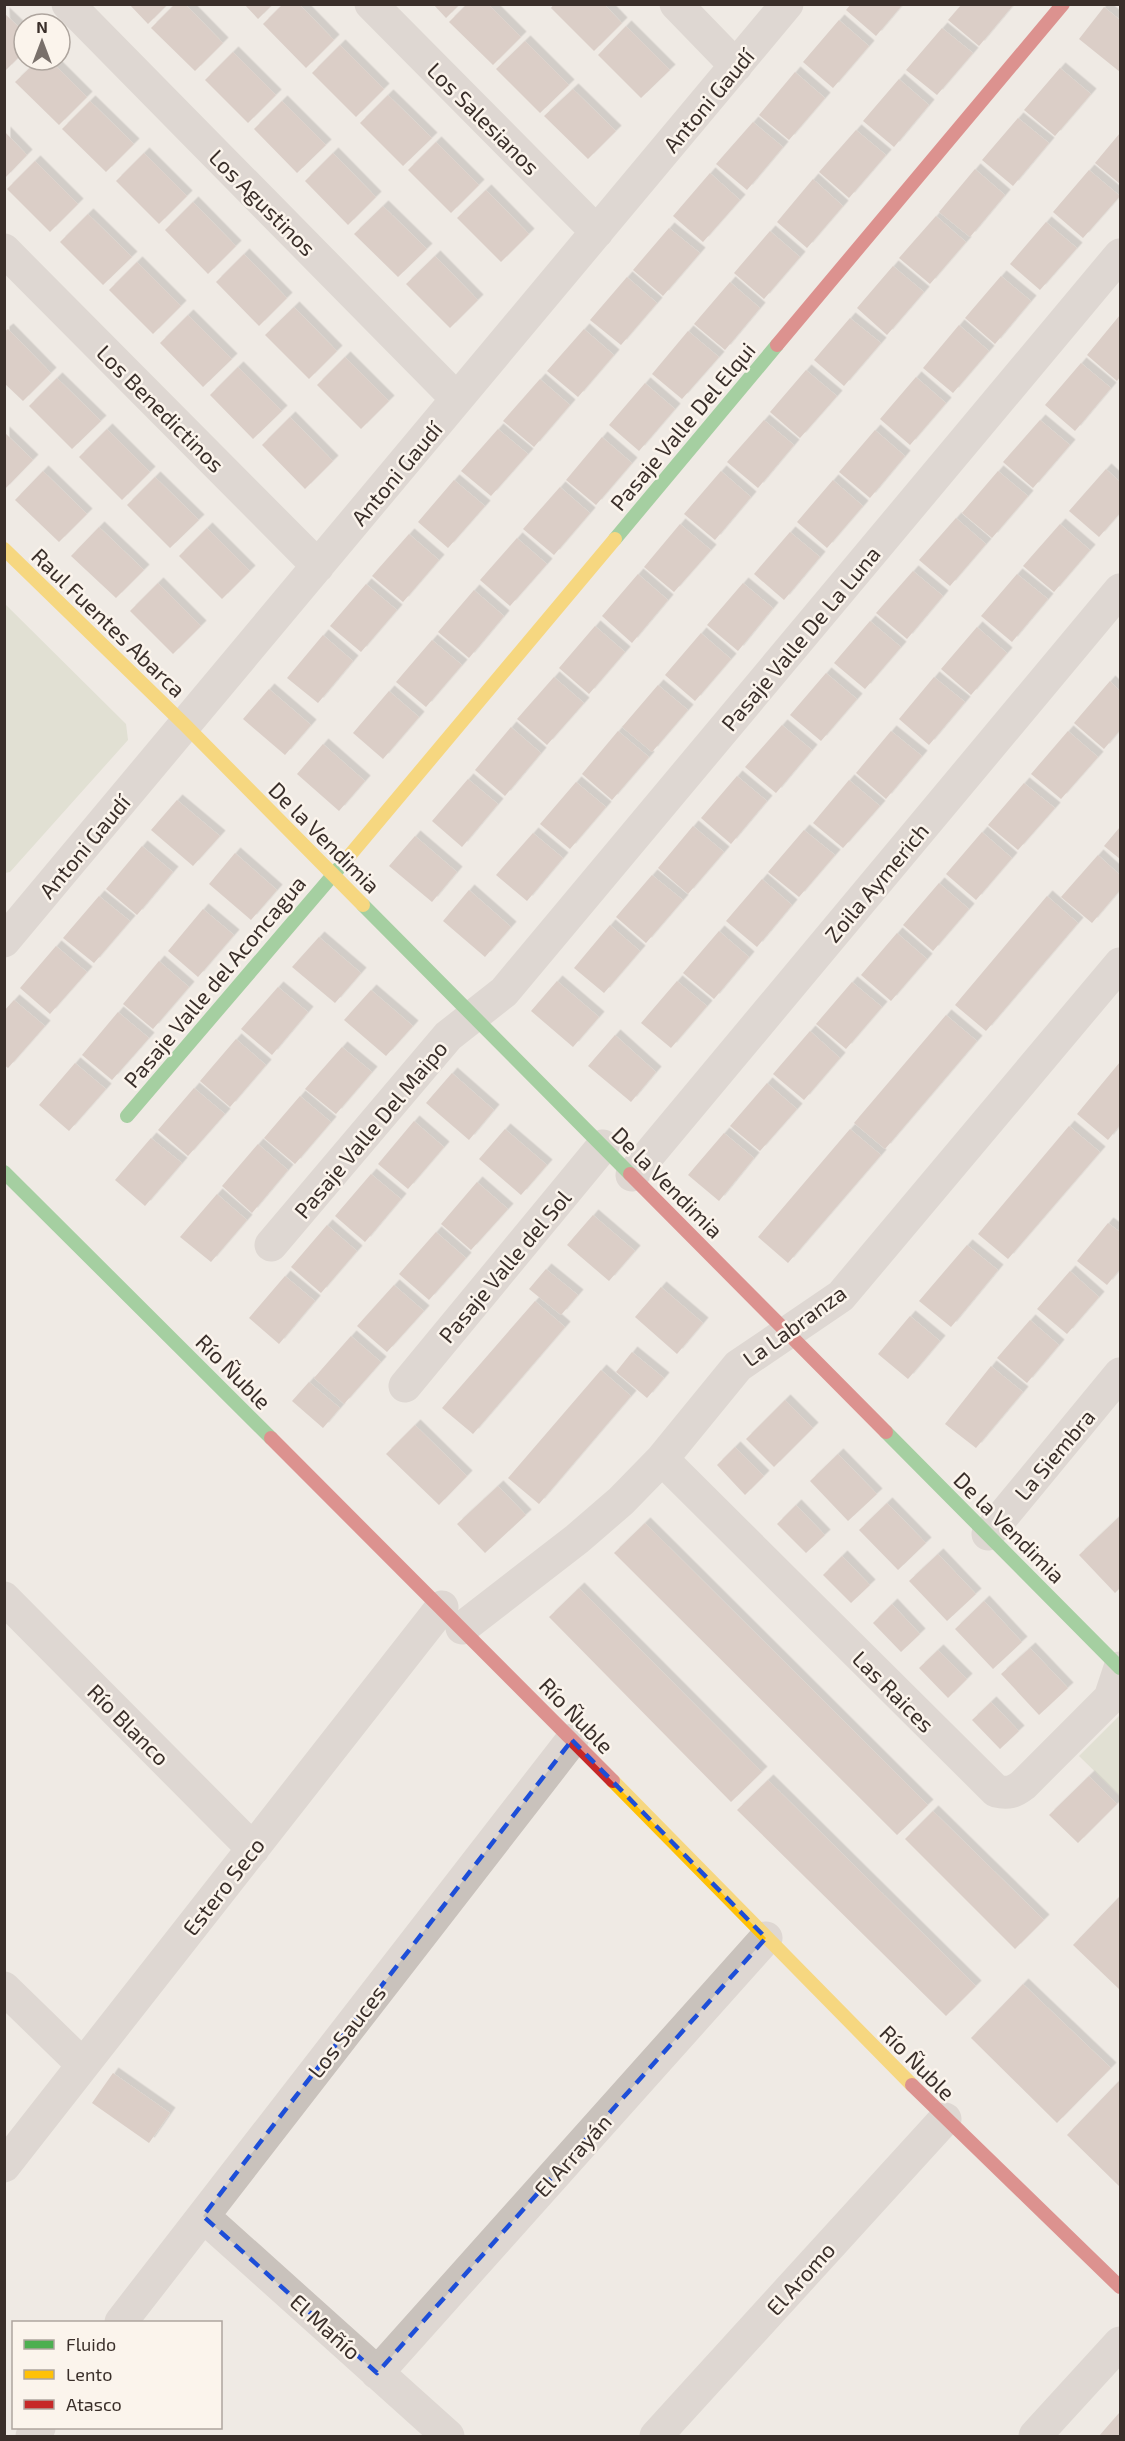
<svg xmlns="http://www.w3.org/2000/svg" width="1125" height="2441" font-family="'Exo 2',sans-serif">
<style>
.green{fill:#d0d5be}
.building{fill:#c3aea5;filter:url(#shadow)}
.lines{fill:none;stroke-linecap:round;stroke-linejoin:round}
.street{stroke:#c9c2bc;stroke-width:33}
.fast{stroke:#4caf50;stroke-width:14}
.slow{stroke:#ffc107;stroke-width:14}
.jam{stroke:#c62828;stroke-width:14}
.marked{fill:none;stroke:#1d4ed8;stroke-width:4.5;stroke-dasharray:12 8;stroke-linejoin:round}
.labels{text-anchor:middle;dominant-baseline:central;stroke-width:5;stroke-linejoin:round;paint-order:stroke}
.street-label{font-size:22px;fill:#3a2f2a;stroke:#fbf4ec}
</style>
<defs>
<filter id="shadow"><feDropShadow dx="5.5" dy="-5.5" stdDeviation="0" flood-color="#0004"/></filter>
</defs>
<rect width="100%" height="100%" fill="#efeae4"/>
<!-- green -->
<path class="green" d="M4,603L126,724L128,740L10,872L5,873Z
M1120,1715V1796L1079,1756Z"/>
<!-- building -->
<path class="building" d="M129,4H168L148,24Z
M175,4H185L223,43L195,71L151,28Z
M244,4H273L258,19Z
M283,4H299L334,40L306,68L263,24Z
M433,4H460L446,18Z
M467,4H488L521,37L493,65L449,22Z
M554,4H604L622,23L594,51L551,8Z
M851,4H903L876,36L846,10Z
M962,4H1014L979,46L948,20Z
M1104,7L1120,20V72L1079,39Z
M4,13L24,32V52L6,70Z
M839,20L869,46L833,88L803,62Z
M626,26L670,70L641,98L598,55Z
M942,28L973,53L937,95L906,70Z
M525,41L569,85L540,113L496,69Z
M340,45L384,89L356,117L312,73Z
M233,52L276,95L248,123L205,80Z
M38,60H50L87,97L59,125L15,82Z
M1060,68L1091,94L1055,136L1024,110Z
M795,72L825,98L789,140L759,115Z
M899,79L929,105L894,147L863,121Z
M573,89L616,131L588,159L544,116Z
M388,95L432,138L403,166L360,123Z
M90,101L134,144L106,172L62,129Z
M282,101L326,145L297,173L254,129Z
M1018,118L1049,143L1013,186L982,160Z
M753,122L783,147L747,190L716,164Z
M856,130L886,155L849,198L819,172Z
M5,132L27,155L5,178Z
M1120,133V184L1095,163Z
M436,142L479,185L451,213L408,170Z
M144,153L187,196L159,224L116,181Z
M333,153L376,197L348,225L305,181Z
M35,161L78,204L50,232L7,189Z
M975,169L1005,195L970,237L939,212Z
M1089,170L1120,196L1083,238L1053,212Z
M710,173L740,200L703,242L673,216Z
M813,179L843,206L807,248L777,222Z
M486,190L529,234L501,262L457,218Z
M193,202L236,246L208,274L165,230Z
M383,206L427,249L398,277L354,234Z
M88,214L132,257L103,285L60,242Z
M936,216L966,242L930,284L899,258Z
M1046,222L1077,248L1040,290L1010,264Z
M669,228L700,253L663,296L633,270Z
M770,231L800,257L764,299L734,273Z
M244,254L287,298L259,326L216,282Z
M435,256L478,300L450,328L406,284Z
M137,262L181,306L153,334L109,290Z
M893,266L924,292L887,335L857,308Z
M1001,276L1031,301L995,344L965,318Z
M627,277L657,303L621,345L590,320Z
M730,282L760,308L725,350L694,324Z
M294,307L337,351L309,379L265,335Z
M188,315L232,359L203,387L160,343Z
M1120,315V377L1117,381L1087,355Z
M850,318L881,343L844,386L814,360Z
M959,325L989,351L953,393L923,368Z
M8,329L51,373L23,401L4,383V332Z
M584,329L614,355L578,397L547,371Z
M688,331L719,357L682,399L652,374Z
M345,357L389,401L361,429L317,385Z
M1081,363L1111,388L1075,431L1045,405Z
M238,367L282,411L253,439L210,395Z
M806,370L837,396L800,438L770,412Z
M916,377L946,403L910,445L880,419Z
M57,378L101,421L72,449L29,406Z
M540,379L570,405L534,447L503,421Z
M645,383L675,409L639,451L609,425Z
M290,417L333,461L305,489L262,445Z
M764,420L794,445L758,488L727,462Z
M1040,420L1070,445L1033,488L1003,462Z
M107,429L150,472L122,500L79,457Z
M498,429L528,454L491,496L461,471Z
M875,430L905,456L870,498L839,472Z
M4,432L33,460L4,490Z
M602,437L632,463L596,505L566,480Z
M1106,469L1120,482V513L1099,537L1069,511Z
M43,471L87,514L59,542L15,500Z
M721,471L751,497L715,540L684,514Z
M998,471L1028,496L992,538L962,513Z
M155,477L199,520L170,548L127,505Z
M454,480L485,506L448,548L418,522Z
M833,480L863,506L827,548L797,522Z
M560,487L590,513L554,555L523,529Z
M956,518L986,544L950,586L919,560Z
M680,524L711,550L674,592L644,567Z
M1060,524L1090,550L1054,592L1023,566Z
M99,527L144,570L116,598L71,556Z
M207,528L250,571L222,599L179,556Z
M790,532L820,557L784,600L754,574Z
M409,534L439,560L403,602L372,576Z
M517,538L547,564L510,606L480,580Z
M913,571L943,596L907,639L876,613Z
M638,574L668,600L632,643L602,616Z
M1017,574L1048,599L1012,642L981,616Z
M158,583L201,626L173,654L130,611Z
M743,583L773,608L738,651L707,625Z
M366,584L397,610L361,652L330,626Z
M474,590L504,616L469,658L438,632Z
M870,621L901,647L865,689L834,663Z
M595,626L625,652L589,694L559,668Z
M977,627L1007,653L971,695L941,669Z
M701,633L731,659L695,701L665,675Z
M323,635L353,661L318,703L287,678Z
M432,640L462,665L426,707L396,682Z
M826,673L857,699L821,741L790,715Z
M554,677L584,703L547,745L517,719Z
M934,677L965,702L929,745L899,719Z
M1110,681L1120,691V730L1104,749L1074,723Z
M658,685L688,710L652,752L622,727Z
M269,689L311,725L285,755L243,719Z
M389,691L419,717L383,759L353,733Z
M782,725L812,750L776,793L745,767Z
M511,727L541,753L505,796L475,770Z
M618,731L649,757L612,800L582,774Z
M891,731L922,756L886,799L856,773Z
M1068,731L1098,757L1061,799L1031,774Z
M323,744L365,781L339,811L297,774Z
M737,776L767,801L731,844L701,818Z
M468,779L498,804L462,847L432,821Z
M849,780L880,806L843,848L813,823Z
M576,782L606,807L570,849L540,824Z
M1024,783L1055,808L1018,850L988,825Z
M177,800L220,836L193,866L151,830Z
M693,826L724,852L688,894L658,868Z
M1120,827V859L1104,846Z
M804,830L835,855L799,897L768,872Z
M982,832L1012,858L976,900L946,874Z
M533,833L563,858L527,901L496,875Z
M415,836L457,872L432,902L389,866Z
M142,846L173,872L137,915L106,889Z
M235,853L277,890L251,920L209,884Z
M1098,855L1120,875V890L1092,923L1061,897Z
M652,875L683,900L646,943L616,917Z
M762,879L792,905L757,947L726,921Z
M939,883L969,909L933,951L903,925Z
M469,890L511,927L485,957L443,921Z
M99,896L130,921L94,963L63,938Z
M1047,896L1078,923L986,1031L955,1005Z
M203,909L234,935L198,977L168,951Z
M610,925L640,951L604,993L574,968Z
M719,931L749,957L714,999L683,973Z
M897,933L927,959L891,1001L861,975Z
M319,937L361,973L335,1003L292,967Z
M56,946L87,972L50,1014L20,988Z
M159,961L189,987L153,1029L123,1004Z
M557,981L599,1017L573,1047L531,1011Z
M677,981L707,1006L671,1048L641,1023Z
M852,982L882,1007L846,1049L816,1024Z
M278,987L308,1012L272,1055L241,1029Z
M371,990L413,1026L386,1056L344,1020Z
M14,1000L45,1026L8,1068L4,1065V1011Z
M118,1012L149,1038L112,1080L82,1055Z
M946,1015L977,1041L885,1149L854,1123Z
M810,1031L840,1058L804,1100L773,1074Z
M615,1035L656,1072L631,1102L588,1066Z
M236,1039L266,1065L230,1107L200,1081Z
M342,1047L372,1072L336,1114L305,1089Z
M1120,1062V1125L1108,1140L1077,1114Z
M75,1063L106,1089L69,1131L39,1105Z
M452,1073L494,1110L469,1140L426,1103Z
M767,1083L797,1109L760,1151L730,1126Z
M194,1088L225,1114L188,1156L158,1130Z
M300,1096L331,1122L295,1164L264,1138Z
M414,1121L444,1147L408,1189L378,1164Z
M1069,1126L1100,1152L1008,1259L978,1234Z
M505,1129L547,1165L521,1195L479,1159Z
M850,1129L881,1155L788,1263L758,1237Z
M724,1133L754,1158L719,1201L688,1175Z
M151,1138L182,1163L145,1206L115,1180Z
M258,1144L288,1170L252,1213L222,1186Z
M371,1174L401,1199L365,1242L335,1216Z
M477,1182L508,1209L471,1250L441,1224Z
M217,1194L247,1220L211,1262L180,1237Z
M593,1215L635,1251L609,1281L567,1245Z
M1108,1223L1120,1232V1269L1107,1285L1077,1261Z
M327,1225L357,1251L321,1293L291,1267Z
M436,1232L466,1258L429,1300L399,1274Z
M967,1245L998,1270L951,1327L919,1301Z
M546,1269L578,1295L561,1315L529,1289Z
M1070,1271L1099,1297L1067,1334L1037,1309Z
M285,1276L315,1301L279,1344L249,1318Z
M394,1285L424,1311L387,1352L357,1326Z
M661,1287L703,1323L677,1354L635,1317Z
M535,1301L565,1327L473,1434L442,1408Z
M910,1316L940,1341L908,1379L878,1354Z
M1030,1320L1059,1345L1027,1383L997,1358Z
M351,1336L381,1362L344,1404L314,1378Z
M632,1352L664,1378L647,1398L616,1372Z
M991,1366L1023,1392L976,1448L945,1424Z
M601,1370L631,1396L539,1504L508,1478Z
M309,1382L340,1408L323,1428L292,1401Z
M785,1400L813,1428L774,1467L746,1439Z
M415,1425L467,1476L439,1505L386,1454Z
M735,1447L764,1476L745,1495L717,1465Z
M838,1454L877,1494L848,1521L810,1481Z
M498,1486L526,1515L485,1553L457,1524Z
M887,1503L926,1543L898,1570L859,1530Z
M796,1505L825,1535L806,1553L777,1524Z
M1120,1516V1588L1115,1593L1079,1555Z
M645,1523L928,1805L897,1835L614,1553Z
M938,1554L976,1594L947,1621L909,1581Z
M842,1556L870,1585L851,1603L823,1575Z
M579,1588L762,1772L731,1802L549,1617Z
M984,1601L1022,1642L993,1669L955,1629Z
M892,1604L920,1634L901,1652L873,1623Z
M1030,1648L1068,1688L1039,1715L1001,1674Z
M938,1650L967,1679L948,1698L919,1668Z
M991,1702L1019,1731L1000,1749L972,1720Z
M1089,1776L1117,1804L1078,1843L1049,1815Z
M768,1780L976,1986L946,2016L737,1810Z
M933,1811L1044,1920L1015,1949L905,1839Z
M1120,1896V1990L1073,1945Z
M1023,1984L1111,2068L1057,2123L971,2038Z
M113,2073L170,2113L149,2143L92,2103Z
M1120,2080V2187L1067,2135Z
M1120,2412V2436H1099Z"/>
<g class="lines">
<!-- street -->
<path class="street" d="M68,4L457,399
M371,4L597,232
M676,4L736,66
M4,250L318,566
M4,941L787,4
M632,1175L1120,590
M271,1245L448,1036L504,992L1120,255
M405,1386L603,1146
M662,1459L996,1791C1008,1794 1014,1792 1023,1785L1110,1698L1120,1668
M988,1534L1120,1374
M4,1598L253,1849
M462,1628L577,1539L621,1501L662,1459L738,1366L841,1296L1120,964
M4,1988L83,2065
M4,2166L442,1607
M203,2216L448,2436
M121,2322L572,1740
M377,2373L766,1938
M32,2436L39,2428
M656,2436L945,2119
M1035,2436L1120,2343"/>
<!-- fast -->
<path class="fast" d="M615,539L777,345
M363,905L630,1174
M127,1116L345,861
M4,1172L271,1438
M886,1432L1120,1668"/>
<!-- slow -->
<path class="slow" d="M4,549L185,725L363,905
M345,861L615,539
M613,1781L912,2085"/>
<!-- jam -->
<path class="jam" d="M777,345L1063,4
M630,1174L886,1432
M271,1438L613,1781
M912,2085L1120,2287"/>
</g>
<!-- marked area -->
<path d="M0 0H1125V2441H0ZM572,1740L766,1938L377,2373L203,2216Z" fill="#efeae4" fill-opacity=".55" fill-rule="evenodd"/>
<path class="marked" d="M572,1740L766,1938L377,2373L203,2216Z"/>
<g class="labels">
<!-- street labels -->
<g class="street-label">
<text transform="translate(708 100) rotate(-50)">Antoni Gaudí</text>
<text transform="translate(484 118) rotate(45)">Los Salesianos</text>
<text transform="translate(263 202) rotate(45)">Los Agustinos</text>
<text transform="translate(161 408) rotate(45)">Los Benedictinos</text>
<text transform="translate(682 426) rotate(-50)">Pasaje Valle Del Elqui</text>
<text transform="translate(396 473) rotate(-50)">Antoni Gaudí</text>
<text transform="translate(109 622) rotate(44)">Raul Fuentes Abarca</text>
<text transform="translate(800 638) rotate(-50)">Pasaje Valle De La Luna</text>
<text transform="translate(325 837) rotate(45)">De la Vendimia</text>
<text transform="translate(84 846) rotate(-50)">Antoni Gaudí</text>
<text transform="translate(876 882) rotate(-50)">Zoila Aymerich</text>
<text transform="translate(214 981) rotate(-50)">Pasaje Valle del Aconcagua</text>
<text transform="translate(370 1129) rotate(-50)">Pasaje Valle Del Maipo</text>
<text transform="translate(668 1182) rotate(45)">De la Vendimia</text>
<text transform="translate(504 1266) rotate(-50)">Pasaje Valle del Sol</text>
<text transform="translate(794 1325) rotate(-36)">La Labranza</text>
<text transform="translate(234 1371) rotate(45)">Río Ñuble</text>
<text transform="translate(1054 1454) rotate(-50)">La Siembra</text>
<text transform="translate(1010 1527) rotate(45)">De la Vendimia</text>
<text transform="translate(894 1691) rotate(45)">Las Raices</text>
<text transform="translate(577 1715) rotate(46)">Río Ñuble</text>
<text transform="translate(129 1724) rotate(45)">Río Blanco</text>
<text transform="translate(223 1886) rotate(-52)">Estero Seco</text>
<text transform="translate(346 2031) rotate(-52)">Los Sauces</text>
<text transform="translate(918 2062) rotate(45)">Río Ñuble</text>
<text transform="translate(572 2155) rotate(-48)">El Arrayán</text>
<text transform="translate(800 2278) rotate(-48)">El Aromo</text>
<text transform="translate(326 2326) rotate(42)">El Mañío</text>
</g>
</g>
<!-- border -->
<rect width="1125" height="2441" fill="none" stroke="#3a2f2a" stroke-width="12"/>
<!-- legend -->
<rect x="12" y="2321" width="210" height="108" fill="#fbf4ec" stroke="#aea59e" stroke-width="1.5"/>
<rect x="24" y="2340" width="30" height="9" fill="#4caf50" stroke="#aea59e" stroke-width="1.5"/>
<text x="66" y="2351" font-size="18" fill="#3a2f2a">Fluido</text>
<rect x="24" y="2370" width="30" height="9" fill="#ffc107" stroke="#aea59e" stroke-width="1.5"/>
<text x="66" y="2381" font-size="18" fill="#3a2f2a">Lento</text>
<rect x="24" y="2400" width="30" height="9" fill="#c62828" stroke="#aea59e" stroke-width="1.5"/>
<text x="66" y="2411" font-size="18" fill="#3a2f2a">Atasco</text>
<!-- north arrow -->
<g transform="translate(42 42)"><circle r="28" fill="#fbf4ec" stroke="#aea59e" stroke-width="1.5"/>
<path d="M0-4.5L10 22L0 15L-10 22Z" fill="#79706b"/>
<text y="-9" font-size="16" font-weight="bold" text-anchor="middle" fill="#3a2f2a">N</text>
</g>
</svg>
